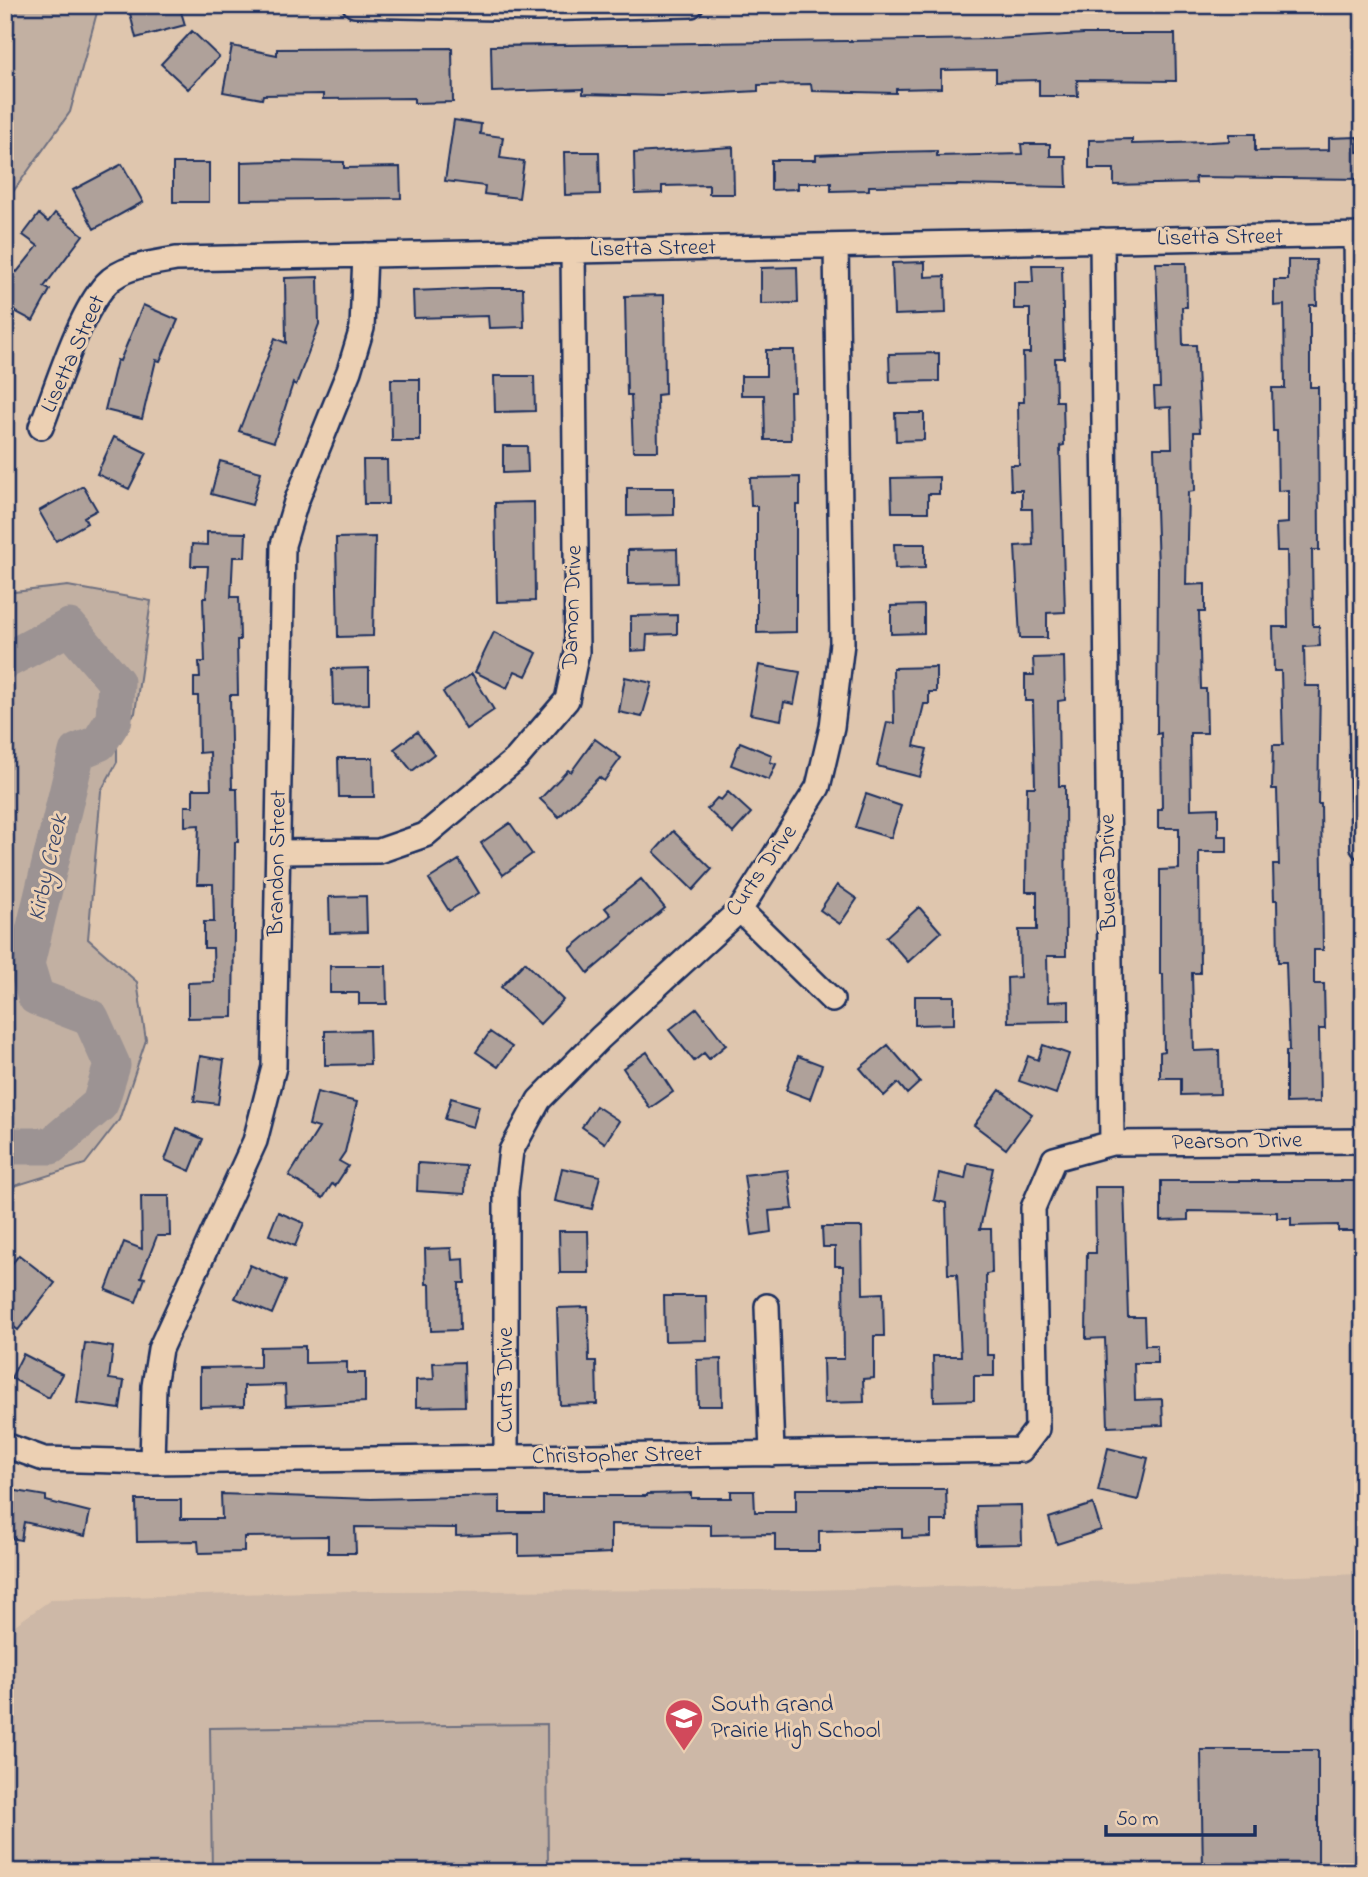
<svg xmlns="http://www.w3.org/2000/svg" width="1368" height="1877" font-family="'Indie Flower',sans-serif">
<style>
.built{fill:#cdb8a7}
.green{fill:#c2b0a2;stroke:#6e7080;stroke-width:2}
.lines{fill:none;stroke-linecap:round;stroke-linejoin:round}
.river{stroke:#9c9393;stroke-width:37}
.building{fill:#afa19a;stroke:#1b2f5e;stroke-width:2}
.street-casing{stroke:#1b2f5e;stroke-width:28}
.street{stroke:#ecd0b3;stroke-width:23}
.labels{text-anchor:middle;dominant-baseline:central;stroke-width:6;stroke-linejoin:round;paint-order:stroke}
.street-label{font-size:23px;fill:#1b2f5e;stroke:#ecd0b3}
.poi-label{font-size:23px;fill:#1b2f5e;stroke:#ecd0b3;text-anchor:start}
.water-label{font-size:24px;font-style:italic;fill:#354369;stroke:#ecd0b3}
</style>
<rect width="100%" height="100%" fill="#dfc6ae"/>
<filter id="ink" filterUnits="userSpaceOnUse"><feTurbulence type="fractalNoise" baseFrequency=".0143" numOctaves="2"/><feDisplacementMap in="SourceGraphic" scale="14" xChannelSelector="R" yChannelSelector="G"/><feConvolveMatrix kernelMatrix="1 2 1 2 8 2 1 2 1" color-interpolation-filters="sRGB"/></filter>
<g filter="url(#ink)">
<!-- built -->
<path class="built" d="M1363,1574V1872H5V1632L52,1599L349,1591L812,1590Z"/>
<!-- green -->
<path class="green" d="M5,5H99L70,112L5,203Z
M68,586L151,601L135,713L117,733V762L101,791L88,939L137,982L146,1040L119,1120L85,1164L5,1189V593Z
M547,1724L548,1872H212L210,1728Z"/>
<g class="lines">
<!-- river -->
<path class="river" d="M5,661L69,627L116,682L114,719L99,743L77,752L26,964L36,997L91,1018L112,1065L100,1104L51,1146H5"/>
</g>
<!-- building -->
<path class="building" d="M128,5H179L185,25L136,38Z
M192,31L219,57L188,89L161,64Z
M1084,34H1175L1176,81L1077,80L1078,96H1039V80L996,81V69L941,70V88L896,89V93L812,91L811,84L758,85V91L666,96L583,94V89L492,92L491,46L995,39Z
M232,46L277,55V49L452,48L453,102L414,103V98L323,99V94L263,95L262,99L223,92Z
M454,120L481,124L480,134L503,137L500,158L524,161L519,198L484,194L485,186L445,181Z
M1229,134H1255V151L1329,150V138L1357,137V152L1363,151V179L1195,177L1196,183L1114,185V169H1089V140L1132,139V144L1210,142L1229,141Z
M1021,144H1050V156H1066L1067,187L955,185L869,186V190L831,191V183H798V189L771,190V160H816V155L885,152L937,151V156L1022,154Z
M733,147L734,194H709V185L662,186V193L635,194L634,153Z
M564,152H599L600,194L565,195Z
M277,161L344,162V168L400,167L401,198L241,200V162Z
M173,163H209V202H173Z
M122,164L143,202L94,229L73,190Z
M55,213L83,235L44,287L50,290L33,321L5,306V284L13,270L17,272L38,246L23,235L39,214L48,222Z
M1288,260H1316L1317,305H1310V387H1318L1319,550H1312L1313,626H1319L1320,646L1304,647L1305,686H1320L1318,804H1321L1323,950H1314V984H1324L1325,1029H1319L1320,1102L1286,1103V1051H1289L1286,962H1278L1277,900H1274L1273,865H1279L1277,789H1272L1273,745H1283L1281,671H1274L1273,627H1288L1287,551H1277L1276,524L1288,523V490L1278,491L1277,431H1273L1272,388H1285L1284,305L1274,306V280H1288Z
M925,262V277L945,276L946,313L894,315L892,263Z
M1156,263H1186L1187,307H1182L1183,345H1196L1200,432H1194L1195,491L1188,492L1186,585L1205,584V612H1199L1201,689H1206L1207,733H1190L1191,809L1218,808V836H1227V852H1199L1200,973H1192L1194,1051L1219,1050L1220,1094L1181,1095V1078H1160V1052L1164,1051L1163,974H1160V870L1179,869V828H1158V809H1162L1161,733L1157,734L1158,568L1154,448H1172L1171,407L1155,408L1154,388H1160Z
M1032,265H1062L1064,358H1055L1056,401H1063L1064,445L1060,446L1065,612L1047,613V638H1020L1015,546L1033,545L1032,509H1022V490H1011L1010,465H1019L1018,402H1024L1023,353H1030V309H1014V282H1033Z
M797,267L798,303L761,304V268Z
M318,277L319,324L296,385L293,383L274,442L239,431L275,338L286,343L285,278Z
M488,288H523L524,327L489,328L488,316L414,318L413,291Z
M664,295L665,394L657,395L658,451H633L631,395H627L625,296Z
M143,305L178,320L160,361L156,360L142,419L105,410L117,360L120,361Z
M766,350H794L795,392H790L791,440H765L764,395H741V376H766Z
M939,353V381L890,382L889,354Z
M494,376H534L535,411L495,412Z
M391,379H420V441H392Z
M895,413H924V440L896,441Z
M114,437L147,453L129,489L97,474Z
M503,446H527L528,472L503,473Z
M363,460H387L388,504H364Z
M220,461L261,472L252,505L211,494Z
M800,477V505H796V632L757,633V506H751L750,478Z
M939,477V494H928V512H892L891,478Z
M83,486L97,510L84,517L87,523L56,541L39,511Z
M627,488H674V515L627,516Z
M534,502L535,601L497,602L495,503Z
M207,532L246,533L245,557H233L231,597H239L240,640H237L238,695H230L232,789H237L238,842H235L233,1017L188,1018V983L214,982L213,948H204V922H214L213,884H197L199,825L185,826V806H193V789H211L210,752L199,753L198,696H194V678H200L199,662H205L203,598H206L208,566H191L192,544L207,545Z
M375,537L373,636L338,637L336,538Z
M894,544H925V568L895,569Z
M677,549L678,583L628,584V550Z
M924,605V633L891,634V606Z
M677,615V634L647,635L646,650L631,651V616Z
M494,632L537,653L526,676L515,671L507,688L475,672Z
M1064,657L1065,700L1058,701L1059,786H1065L1066,956H1047L1048,1002L1069,1001V1021L1008,1022L1007,978L1020,977L1019,930H1037V892H1026L1027,787H1035L1033,701H1025V675H1034L1033,658Z
M759,665L800,672L794,704L784,702L781,720L750,714Z
M936,667V692H929V704H924L914,746L927,749L920,777L877,766L887,722L894,723L893,668Z
M369,668V704L333,705L332,669Z
M472,674L494,710L466,729L443,692Z
M625,677L652,683L642,717L619,712Z
M417,732L434,754L412,771L394,749Z
M595,739L621,758L604,781L599,777L559,817L540,799L568,770L571,772Z
M740,742L772,755L770,762L776,764L769,780L731,765Z
M338,758H373L374,797H339Z
M728,792L751,813L733,833L707,809L717,798L721,800Z
M866,794L901,806L891,838L855,827Z
M510,823L532,854L503,875L481,843Z
M673,831L712,869L693,890L654,852Z
M459,860L479,893L449,911L429,879Z
M641,879L665,908L588,973L570,949L611,915L605,908Z
M837,885L857,899L840,924L820,910Z
M366,896L367,932L330,933L329,897Z
M919,907L941,932L908,962L886,937Z
M525,962L563,1000L540,1024L501,987Z
M330,966H386L387,1004H359V993H330Z
M915,996H954V1024L915,1025Z
M697,1008L726,1045L709,1059L704,1053L694,1061L669,1030Z
M369,1030L370,1064L325,1065V1031Z
M490,1032L512,1047L498,1067L476,1052Z
M888,1045L920,1082L907,1094L898,1083L884,1096L860,1068Z
M1043,1045L1069,1054L1056,1094L1019,1081L1028,1056L1038,1060Z
M647,1052L673,1092L650,1108L623,1068Z
M200,1056L224,1060L218,1104L194,1101Z
M798,1056L822,1065L810,1099L786,1090Z
M1000,1090L1032,1114L1006,1149L974,1125Z
M317,1092L357,1102L345,1152L339,1161L348,1166L335,1186L332,1184L323,1198L289,1176L319,1128L309,1125Z
M451,1098L479,1106L473,1127L445,1119Z
M596,1106L619,1121L605,1143L582,1127Z
M177,1128L203,1139L190,1171L165,1160Z
M418,1163L466,1166L465,1194L417,1191Z
M968,1163L993,1168L980,1229H991L992,1273L986,1274L987,1355H994V1376H974V1400L934,1401L933,1356H961L957,1274H948L946,1203L934,1200L939,1173L965,1179Z
M562,1168L600,1176L592,1209L555,1201Z
M788,1170L793,1209L769,1211L771,1232L752,1235L744,1175Z
M1161,1181H1363V1231H1338V1225L1291,1226V1218H1277V1212L1188,1211V1220L1161,1221Z
M1095,1187H1124L1128,1317H1144L1145,1345H1157V1363H1134L1135,1400L1162,1399L1163,1425L1108,1427L1105,1338L1086,1339L1087,1253H1096Z
M141,1196H169L170,1236H157L141,1277L145,1278L136,1302L106,1290L124,1242L142,1249Z
M278,1212L304,1223L295,1246L269,1235Z
M822,1227H862L863,1294L883,1293L884,1336H874V1378L863,1379L864,1402L824,1403L823,1359H844L843,1266H835V1247H823Z
M559,1231H588L589,1273H560Z
M451,1248L452,1260L464,1259L465,1283H459L460,1330L431,1331L430,1284H426L425,1249Z
M19,1255L55,1283L18,1330L5,1320V1311L13,1300L5,1294V1272Z
M250,1265L286,1281L272,1314L235,1298Z
M664,1296H706L707,1340L665,1341Z
M588,1307L589,1361H596L597,1404L560,1405L557,1308Z
M85,1343L113,1347L109,1379L124,1381L120,1409L77,1403Z
M305,1346V1363L347,1362V1373H365V1402L286,1406L285,1385L244,1386V1406L200,1407V1368L260,1367V1347Z
M23,1354L62,1374L49,1398L11,1378Z
M721,1359L722,1406H698L697,1360Z
M464,1362L465,1406L416,1407V1380L434,1379L433,1363Z
M1108,1448L1148,1458L1138,1500L1098,1491Z
M5,1489L46,1496V1501L90,1512L85,1536L24,1522L21,1540L5,1537Z
M796,1489H946L947,1521H931V1537L902,1538V1529L819,1531V1551H775V1534L711,1535V1525L611,1524V1553L565,1555L519,1556V1534L456,1536V1528L355,1527L356,1553H328V1536L244,1537V1552L199,1553L198,1541L137,1542L136,1500H181V1519H222L221,1494L371,1499L500,1496V1513H543V1496H647V1494L691,1493V1498H731V1491H754L755,1512H796Z
M1093,1504L1101,1530L1057,1544L1049,1518Z
M1021,1505L1022,1544L977,1545L976,1506Z
M1201,1750H1318V1872H1203Z"/>
<g class="lines">
<!-- street casing -->
<g class="street-casing">
<path id="street" d="M355,5L536,9L691,5
M1356,235L1363,847
M1102,240L1112,1143
M41,427C57,387 78,315 106,284C122,266 154,263 176,259L1363,235
M278,852L379,851L425,835L516,759L567,700L577,652L573,251
M740,910L832,1000
M767,1306L772,1454
M5,1445L44,1459L152,1462L1021,1450L1037,1429L1033,1208L1054,1159L1112,1143L1363,1141
M506,1457V1191L511,1151L539,1100L600,1038L740,910L818,787L832,727L842,643L836,246
M152,1462L154,1386L160,1349L255,1141L274,1067L283,545L296,502L349,371L362,328L365,255"/>
</g>
<!-- street -->
<use href="#street" class="street"/>
</g>
</g>
<!-- icons -->
<defs>
<g id="school-pin" transform="scale(2.0125)"><path d="M0 17L-7.5 6A9.5 9.5 0 1 1 7.5 6Z" fill="#d1495b" stroke="#ecd0b3"/><path d="M0-5L7-2L0 1L-7-2ZM-4 1L0 2.5L4 1V4Q0 6-4 4Z" fill="#fff"/></g>
</defs>
<g fill-rule="evenodd">
<use href="#school-pin" x="684" y="1718"/>
</g>
<g class="labels">
<!-- street labels -->
<g class="street-label">
<text transform="translate(1220 238) rotate(-1)">Lisetta Street</text>
<text transform="translate(653 249) rotate(-1)">Lisetta Street</text>
<text transform="translate(74 354) rotate(-66)">Lisetta Street</text>
<text transform="translate(573 607) rotate(-88)">Damon Drive</text>
<text transform="translate(278 863) rotate(-89)">Brandon Street</text>
<text transform="translate(762 871) rotate(-55)">Curts Drive</text>
<text transform="translate(1109 872) rotate(-91)">Buena Drive</text>
<text transform="translate(1237 1142) rotate(-1)">Pearson Drive</text>
<text transform="translate(506 1380) rotate(-90)">Curts Drive</text>
<text transform="translate(617 1456) rotate(-1)">Christopher Street</text>
</g>
<!-- poi labels -->
<g class="poi-label">
<text x="711" y="1705">South Grand<tspan x="711" dy="26">Prairie High School</tspan></text>
</g>
<!-- water labels -->
<g class="water-label">
<text transform="translate(49 868) rotate(-77)">Kirby Creek</text>
</g>
</g>
<!-- margin -->
<rect width="1368" height="1877" fill="none" stroke="#ecd0b3" stroke-width="28"/>
<rect x="14" y="14" width="1340" height="1849" fill="none" stroke="#1b2f5e" stroke-width="2.5" filter="url(#ink)"/>
<!-- scale -->
<path d="M1106 1825v10h149v-10" fill="none" stroke="#1b2f5e" stroke-width="3.5"/>
<text x="1116" y="1825" font-size="21" fill="#1b2f5e" stroke="#ecd0b3" stroke-width="5" paint-order="stroke">50 m</text>
</svg>
